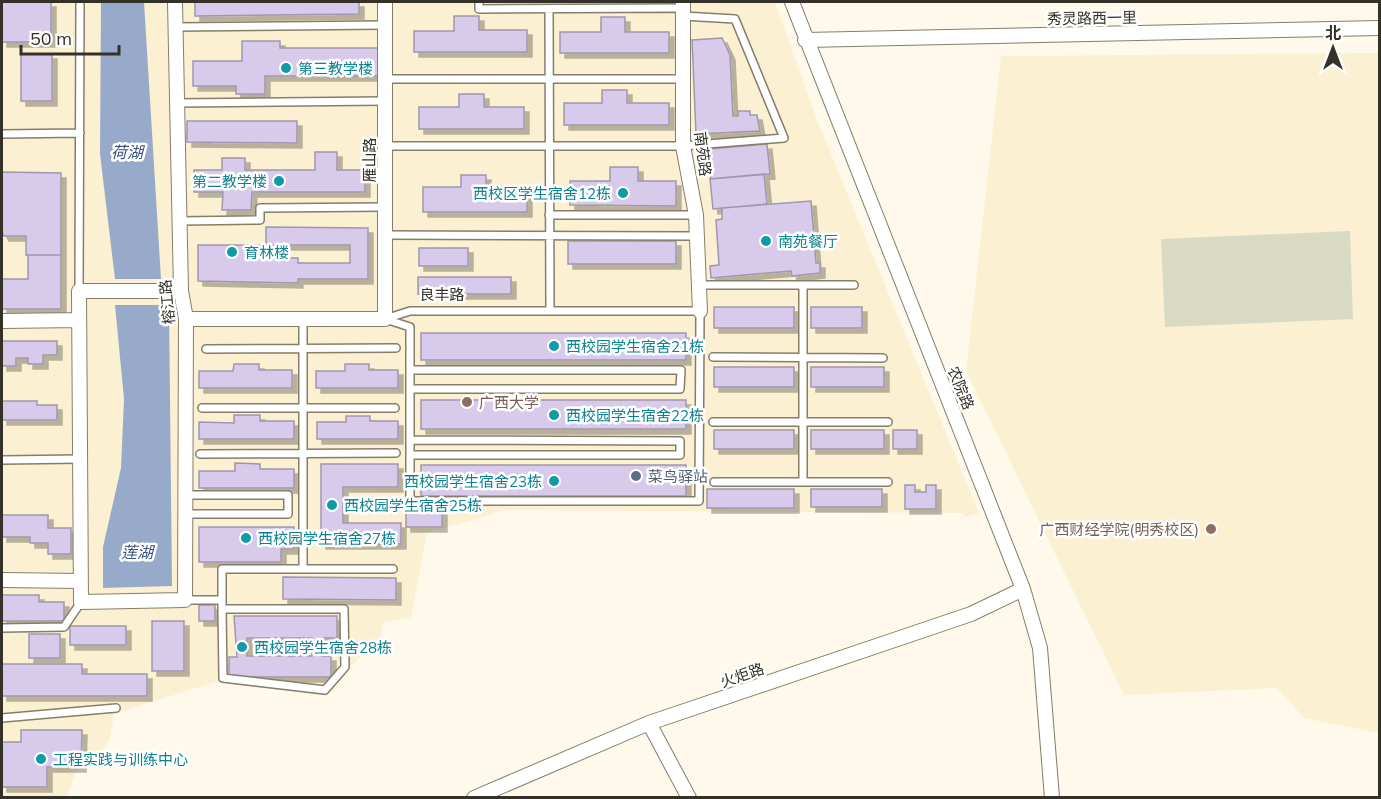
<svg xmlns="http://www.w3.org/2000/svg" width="1381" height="799" font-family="Mulish,'Noto Sans SC',sans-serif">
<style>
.built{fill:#fbf0d2}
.green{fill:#d8dac3}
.water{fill:#98aac9}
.building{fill:#d8caeb;stroke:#a097ac;stroke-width:1.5;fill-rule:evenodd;filter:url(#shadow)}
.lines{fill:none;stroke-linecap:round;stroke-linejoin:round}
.lane-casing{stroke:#857e69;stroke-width:10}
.street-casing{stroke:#857e69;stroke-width:16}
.lane{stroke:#fff;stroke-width:7}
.street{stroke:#fff;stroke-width:14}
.culture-dot{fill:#0f9aa8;stroke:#fff;stroke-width:2}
.education-dot{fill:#8d6e63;stroke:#fff;stroke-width:2}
.service-dot{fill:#5c6f8a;stroke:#fff;stroke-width:2}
.labels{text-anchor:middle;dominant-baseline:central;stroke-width:5;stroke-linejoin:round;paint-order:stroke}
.street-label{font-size:15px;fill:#343128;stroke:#fff}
.culture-label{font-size:15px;fill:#0d838f;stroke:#fff;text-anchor:start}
.education-label{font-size:15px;fill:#785e54;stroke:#fff;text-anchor:start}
.service-label{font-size:15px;fill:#4e5e75;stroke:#fff;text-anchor:start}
.water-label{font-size:16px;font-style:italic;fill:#39527e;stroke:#fff}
</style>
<defs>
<filter id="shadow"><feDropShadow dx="5" dy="5" stdDeviation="0" flood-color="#0004"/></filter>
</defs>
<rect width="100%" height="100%" fill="#fef9eb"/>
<!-- built -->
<path class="built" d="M2,2H775L817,120L979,513L965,517L963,513L506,510L427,533L411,617L383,622L378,653L362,654L326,696L215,682L114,714L110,739L97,760L76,771L67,797L2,798Z
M1379,53V733L1304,718L1277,688L1124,695L966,371L1001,56Z"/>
<!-- green -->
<path class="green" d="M1350,231L1353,319L1165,327L1161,239Z"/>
<!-- water -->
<path class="water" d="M101,2H144L161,279H115L100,154Z
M115,305H169L172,586L103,588V547L121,468L124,399Z"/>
<!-- building -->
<path class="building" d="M2,2H51V42H2Z
M195,2H359V14L195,16Z
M454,16H479V30H527V52H414V31H454Z
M601,17H625V32H669V53H560V32H601Z
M722,38L730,55L733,116H738V111H750V115H757L760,131L696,134L692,40Z
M242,41H280V48H379V76H265V94H236V86H193V61H242Z
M21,54H52V101H21Z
M602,90H627V103H669V125H564V103H602Z
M459,94H484V107H524V129H419V107H459Z
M187,121H297V143L187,142Z
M767,144L770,174L711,179L709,149Z
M315,152H337V170H365V192H252L251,210H222L223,192H194V170H222V158H245V170H315Z
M610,167H638V181H676V206L570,205V181H610Z
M2,172L61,173V255H26V236H4L2,232Z
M764,174L767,204L713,209L710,179Z
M461,175H486V187H527V212H423V187H461Z
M811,201L816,263H820V273L792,276L791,271L711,278L710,266L719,265L716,220L722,219V208Z
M266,227L368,228V279H298V283L198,281V245H266ZM266,245H350V263H298V258H266Z
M568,241H676V264H568Z
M419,248H468V266H419Z
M28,255H61V309H2V279H28Z
M418,277H511V294H418Z
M714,307H794V328H714Z
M811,307H862V328H811Z
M421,333H686V360H421Z
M2,341H57V355H43V364H28V358H16V366H2Z
M234,364H259V370H292V388H199V371H233Z
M345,364H369V370H398V388H316V371H345Z
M714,367H794V387H714Z
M811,367H884V387H811Z
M421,400H686V429H421Z
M2,401H37V405H57V420H2Z
M234,415H260V421H294V439H199V422L234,423Z
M346,416H370V421H398V439H317V422H346Z
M714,430H794V449H714Z
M811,430H884V449H811Z
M893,430H917V449H893Z
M235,463L260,464V469H294V488H199V471H235Z
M321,464H398V487H343V523H401V544H321Z
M421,465H686V496H421Z
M905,485H915V492H926V485H936V509H905Z
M707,489H794V508H707Z
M811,489H882V507H811Z
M406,509H442V527H406Z
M2,515H48V528H71V554H48V543H30V537H2Z
M199,527H294V549H281V562H199Z
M283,577L396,578V600L283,599Z
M2,595H39V602H64V621H2Z
M199,605H215V621H199Z
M234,616H337V638H322V656H331V677H229V657H237ZM247,638H312V656H247Z
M152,621H184V671H152Z
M70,626H126V645H70Z
M29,634H60V658H29Z
M2,664H82V674H147V696H2Z
M21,730H82L81,767H47V787H2V742H21Z"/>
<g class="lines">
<!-- lane casing -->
<g class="lane-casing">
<path id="lane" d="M479,2V9L683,8
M549,9L550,311
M176,27L385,25
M385,79H683
M177,103L385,101
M2,134L80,133
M385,146H683L784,138L735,19L683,16
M549,215H696
M180,221L260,220V208L385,207
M385,235L697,236
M699,285H854
M79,291L80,2
M410,311H700L699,501H410V327L385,319Z
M206,349L396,348
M713,357L883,358
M410,389H680L681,370H410
M202,408H395
M713,422H888
M410,440L680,441V455H410
M200,454L396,453
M2,460L80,459
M714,482H888
M803,482V285
M185,495H288V514H185
M303,569V319
M185,600H222V609L223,678L325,690L345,667L344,609H222
M222,600V569H393
M2,628L64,627L81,602
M2,718L116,708"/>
</g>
<!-- street casing -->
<g class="street-casing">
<path id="street" d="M175,2L181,291L186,319L185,600L81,602L79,291H181
M683,2V146L696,215L700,311
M792,2L1023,589L1040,648L1052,798
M805,40L1380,28
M186,319H385V2
M2,321L79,320
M2,580L80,581
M649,723L689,798
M474,798L649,723L971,614L1023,589"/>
</g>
<!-- lane -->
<use href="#lane" class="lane"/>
<!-- street -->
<use href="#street" class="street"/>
</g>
<!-- markers -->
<g class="culture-dot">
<circle cx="286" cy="68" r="6"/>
<circle cx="279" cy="181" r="6"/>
<circle cx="623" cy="193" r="6"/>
<circle cx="766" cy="241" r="6"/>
<circle cx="232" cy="252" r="6"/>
<circle cx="554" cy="346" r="6"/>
<circle cx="554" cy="415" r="6"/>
<circle cx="554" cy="481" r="6"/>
<circle cx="332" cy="505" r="6"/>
<circle cx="246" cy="538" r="6"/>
<circle cx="242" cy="647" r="6"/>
<circle cx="41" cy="759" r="6"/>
</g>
<g class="education-dot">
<circle cx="467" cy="402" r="6"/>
<circle cx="1211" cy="529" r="6"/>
</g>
<circle class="service-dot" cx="636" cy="476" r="6"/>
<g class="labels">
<!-- street labels -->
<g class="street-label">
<text transform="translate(1092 18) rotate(-1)">秀灵路西一里</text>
<text transform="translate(703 154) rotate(83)">南苑路</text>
<text transform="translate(369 160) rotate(-90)">雁山路</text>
<text x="442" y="294">良丰路</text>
<text transform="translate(167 302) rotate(-95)">榕江路</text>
<text transform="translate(961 388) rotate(68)">农院路</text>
<text transform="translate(742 675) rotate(-19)">火炬路</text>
</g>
<!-- culture labels -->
<g class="culture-label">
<text x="298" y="68">第三教学楼</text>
<text x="267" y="181" text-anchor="end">第二教学楼</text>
<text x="611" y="193" text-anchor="end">西校区学生宿舍12栋</text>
<text x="778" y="241">南苑餐厅</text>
<text x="244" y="252">育林楼</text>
<text x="566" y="346">西校园学生宿舍21栋</text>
<text x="566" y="415">西校园学生宿舍22栋</text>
<text x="542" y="481" text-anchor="end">西校园学生宿舍23栋</text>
<text x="344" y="505">西校园学生宿舍25栋</text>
<text x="258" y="538">西校园学生宿舍27栋</text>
<text x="254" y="647">西校园学生宿舍28栋</text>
<text x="53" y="759">工程实践与训练中心</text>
</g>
<!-- education labels -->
<g class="education-label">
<text x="479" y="402">广西大学</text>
<text x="1199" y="529" text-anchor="end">广西财经学院(明秀校区)</text>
</g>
<!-- service labels -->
<g class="service-label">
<text x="648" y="476">菜鸟驿站</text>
</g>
<!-- water labels -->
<g class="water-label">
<text x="127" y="152">荷湖</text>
<text x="137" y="552">莲湖</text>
</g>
</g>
<!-- border -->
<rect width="1381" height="799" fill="none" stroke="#343128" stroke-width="6"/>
<!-- north arrow -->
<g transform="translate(1333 48)" stroke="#ffffff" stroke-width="4.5" paint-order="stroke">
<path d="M0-4.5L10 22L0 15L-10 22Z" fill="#343128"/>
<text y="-9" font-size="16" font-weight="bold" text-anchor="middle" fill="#343128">北</text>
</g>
<!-- scale -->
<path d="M21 45v9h98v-9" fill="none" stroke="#343128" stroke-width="3"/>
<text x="30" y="45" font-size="18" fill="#343128" stroke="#ffffff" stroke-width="4.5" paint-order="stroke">50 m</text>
</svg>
